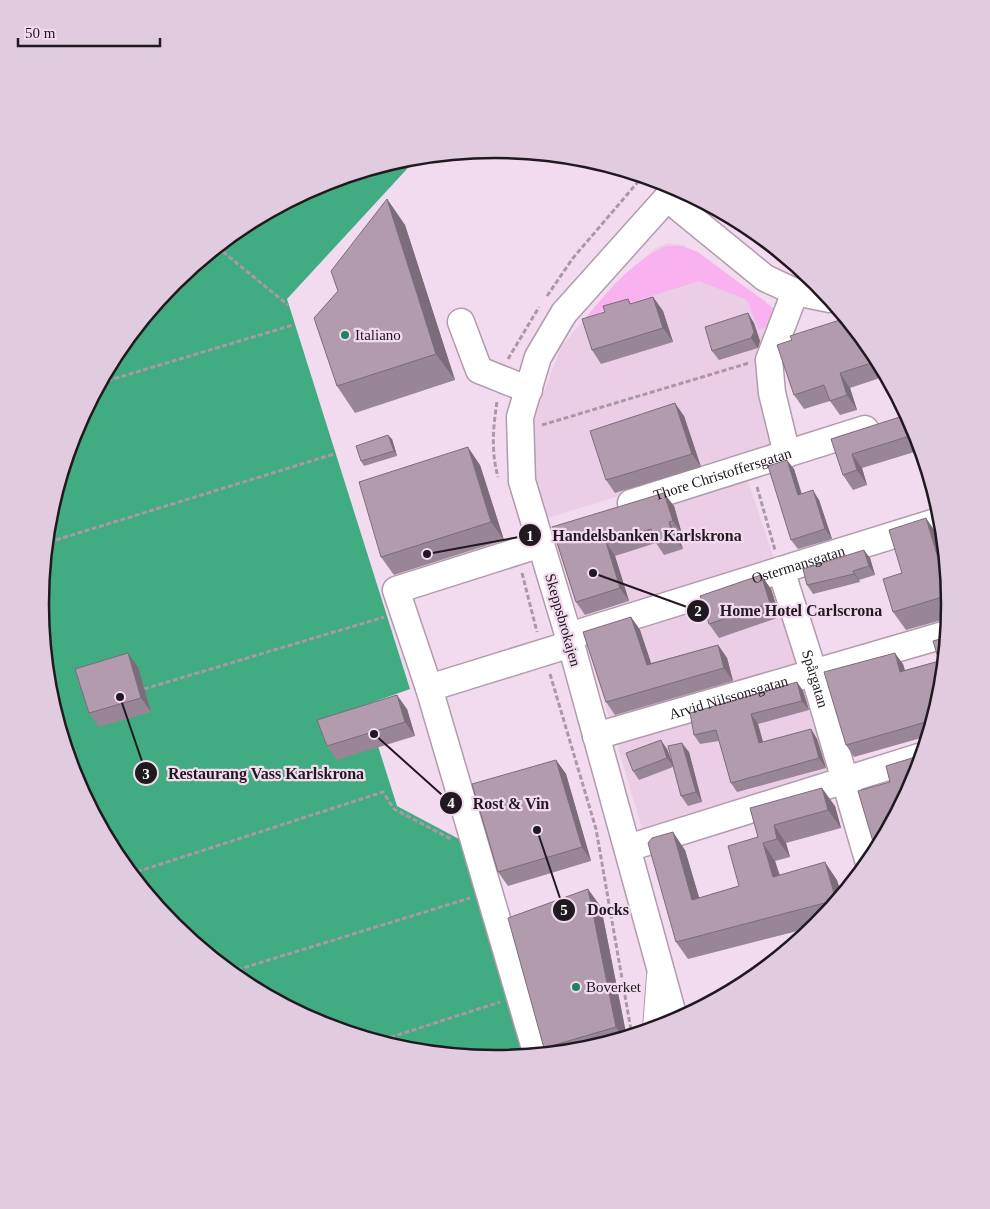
<svg xmlns="http://www.w3.org/2000/svg" width="990" height="1209" font-family="Georgia,serif">
<style>
.built{fill:#ebcde6}
.green{fill:#f9b1ef}
.water{fill:#41ac81}
.lines{fill:none;stroke-linecap:round;stroke-linejoin:round}
.minor-casing{stroke:#b19bad;stroke-width:29}
.major-casing{stroke:#b19bad;stroke-width:30}
.path{stroke:#aa98a7;stroke-width:3;stroke-dasharray:5 2.5;stroke-linecap:butt}
.minor{stroke:#fff;stroke-width:26}
.major{stroke:#fff;stroke-width:28}
.wall{fill:#988595}
.shaded-wall{fill:#7c6c79}
.building{fill:#b19bad;stroke:#7c6c79}
.poi-dot{fill:#1d845e;stroke:#f2dbee;stroke-width:2}
.labels{text-anchor:middle;dominant-baseline:central;stroke-width:4.5;stroke-linejoin:round;paint-order:stroke}
.poi-label{font-size:15px;fill:#211920;stroke:#f2dbee;text-anchor:start}
.street-label{font-size:15px;fill:#211920;stroke:#f2dbee}
.rim{fill:none;stroke:#211920;stroke-width:2.5}
.leader{fill:none;stroke:#211920;stroke-width:2}
.callout-dot{fill:#211920;stroke:#f2dbee;stroke-width:2}
.mark-label{font-size:15px;text-anchor:middle;font-weight:bold;fill:#fff}
.callout-label{font-size:16px;text-anchor:middle;font-weight:bold;fill:#211920;stroke:#f2dbee;stroke-width:4.5;stroke-linejoin:round;paint-order:stroke}
</style>
<rect width="100%" height="100%" fill="#f2dbee"/>
<!-- built -->
<path class="built" d="M668,243L684,245L766,301L770,312L761,374L778,446L548,518L534,474L535,416L561,347L615,283L656,248Z
M747,478L845,771L643,831L555,537Z"/>
<!-- green -->
<path class="green" d="M667,246H681L698,252L777,311L780,319L759,330L747,300L699,281L586,317C609,291 634,259 667,246Z"/>
<!-- water -->
<path class="water" d="M418,157L287,299L410,689L365,705L397,806L459,839L526,1056L495,1059L406,1051L321,1025L242,983L173,926L117,857L75,778L49,693L40,604L49,515L75,430L117,351L173,283L242,226L321,184L407,158Z"/>
<g class="lines">
<!-- minor casing -->
<g class="minor-casing">
<g id="minor">
<path d="M667,198L765,278L795,292L830,299"/>
<path d="M461,322L479,370L529,390"/>
<path d="M787,454L772,393L769,360L795,292"/>
<path id="s1" d="M631,503L865,429"/>
<path id="s2" d="M781,570L814,674L869,863"/>
<path id="s3" d="M569,636L942,520"/>
<path d="M429,688L396,590L541,544"/>
<path id="s4" d="M596,736L947,634"/>
<path d="M628,848L919,757"/>
<path d="M675,1022L571,644L522,481L520,417L538,357L564,313L676,188"/>
<path d="M537,1055L429,688L571,644"/>
</g>
</g>
<!-- major casing -->
<g class="major-casing">
<path id="major" d="M657,1029L661,976"/>
</g>
<!-- path -->
<path class="path" d="M217,247L288,305
M547,296L573,258L643,176
M508,359L539,307
M100,383L293,325
M497,402C493,427 491,452 498,477
M542,425L749,363
M757,487L775,550
M56,540L334,454
M522,573L537,632
M550,674L596,829L632,1036
M144,689L384,617
M130,874L383,792L394,809L451,839
M230,972L470,898
M376,1042L500,1002"/>
<!-- minor -->
<use href="#minor" class="minor"/>
<!-- major -->
<use href="#major" class="major"/>
</g>
<!-- wall -->
<path class="wall" d="M387,199L405,225L455,380L355,413L337,386L338,291Z
M653,297L663,311L673,342L601,364L592,350L605,312L628,299L631,304Z
M754,323L760,341L758,348L719,360L712,351Z
M792,340L873,352L886,376L850,388L857,410L840,415L830,401L804,409L794,395Z
M684,416L701,467L615,493L606,480Z
M903,416L915,431L921,450L862,468L867,485L853,490L843,475L831,439Z
M392,439L397,456L364,466L361,461Z
M480,465L504,540L394,575L381,557Z
M794,469L801,494L819,500L832,539L798,549L791,540Z
M674,506L682,534L678,536L683,549L664,555L656,543L615,556L629,601L585,615L576,602L552,527Z
M939,537L946,560L950,605L949,618L906,630L893,612Z
M870,558L875,575L859,580L860,582L813,594L807,585Z
M761,575L771,589L780,617L719,638L709,624Z
M631,617L640,630L651,663L718,645L727,658L733,681L615,715L606,702Z
M947,637L941,694L928,736L854,757L846,745L903,664L905,670L939,661Z
M138,667L151,712L99,727L89,713Z
M797,682L803,691L809,710L758,724L763,742L811,729L817,739L826,768L737,792L731,783L719,741L700,744L694,735Z
M407,709L415,736L337,760L327,746Z
M667,749L671,760L689,752L702,802L688,806L681,796L673,767L639,780L633,771Z
M556,760L566,774L591,861L508,886L498,872Z
M835,806L841,828L786,843L790,857L775,861L780,875L837,880L842,896L817,926L688,959L676,942L685,850L699,898L739,886L758,837L750,808Z
M601,907L627,1038L583,1051L548,1054L544,1048Z"/>
<!-- shaded-wall -->
<path class="shaded-wall" d="M387,199L405,225L455,380L436,354Z
M653,297L663,311L673,342L663,328Z
M748,313L754,323L760,341L758,348L751,338Z
M840,373L850,388L857,410L847,395Z
M675,403L684,416L701,467L692,454Z
M388,435L392,439L397,456L394,451Z
M468,447L480,465L504,540L491,522Z
M852,454L862,468L867,485L857,470Z
M787,460L794,469L805,504L798,495Z
M813,490L819,500L832,539L825,529Z
M664,493L674,506L682,534L673,521Z
M926,518L939,537L946,560L949,596Z
M669,522L678,536L683,549L673,536Z
M606,542L615,556L629,601L620,588Z
M864,550L870,558L875,575L869,566Z
M853,571L859,580L860,582L854,574Z
M761,575L771,589L780,617L770,603Z
M631,617L640,630L656,678L647,665Z
M718,645L727,658L733,681L724,668Z
M128,653L138,667L151,712L141,698Z
M895,653L903,664L908,683L900,672Z
M797,682L803,691L809,710L802,701Z
M397,695L407,709L415,736L405,722Z
M751,714L758,724L766,753L759,743Z
M811,729L817,739L826,768L819,758Z
M661,740L667,749L674,767L667,758Z
M682,743L689,752L702,802L696,792Z
M556,760L566,774L591,861L582,847Z
M822,788L835,806L841,828L828,810Z
M774,825L786,843L790,857L777,839Z
M673,832L685,850L705,917L692,900Z
M763,843L775,861L785,895L773,877Z
M825,862L837,880L842,896L837,902Z
M588,889L601,907L627,1038L624,1039L616,1027Z"/>
<!-- building -->
<path class="building" d="M387,199L436,354L337,386L314,318L338,291L331,271Z
M653,297L663,328L592,350L582,319L605,312L603,306L628,299L630,304Z
M748,313L754,332L751,338L712,351L705,327Z
M846,318L873,352L878,361L840,373L847,395L830,401L824,385L794,395L777,345L792,340L790,336Z
M675,403L692,454L606,480L590,431Z
M906,414L916,434L852,454L857,470L843,475L831,439L903,416Z
M388,435L394,451L361,461L356,446Z
M468,447L491,522L381,557L359,482Z
M787,460L798,495L813,490L825,529L791,540L768,466Z
M664,493L673,521L669,522L673,536L655,542L651,529L606,542L620,588L576,602L552,527Z
M926,518L949,595L893,612L883,579L902,573L889,530Z
M864,550L869,566L853,571L854,574L807,585L803,569Z
M761,575L770,603L709,624L700,596Z
M631,617L647,665L718,645L724,668L606,702L583,632Z
M947,637L941,694L933,720L846,745L824,672L895,653L900,672L939,661L933,641Z
M128,653L141,698L89,713L75,669Z
M797,682L802,701L751,714L759,743L811,729L819,758L731,783L716,730L694,735L690,713Z
M397,695L405,722L327,746L317,720Z
M661,740L667,758L633,771L626,753Z
M682,743L696,792L681,796L668,746Z
M922,755L915,779L873,857V855L874,845L858,791L890,782L886,766Z
M556,760L582,847L498,872L472,784Z
M822,788L828,810L774,825L777,839L763,843L773,877L825,862L836,900L676,942L648,843L652,838L673,832L692,900L739,886L728,846L758,837L750,808Z
M588,889L616,1027L544,1048L508,918Z"/>
<!-- markers -->
<g class="poi-dot">
<circle cx="345" cy="335" r="5"/>
<circle cx="576" cy="987" r="5"/>
</g>
<g class="labels">
<!-- poi labels -->
<g class="poi-label">
<text x="355" y="335">Italiano</text>
<text x="586" y="987">Boverket</text>
</g>
<!-- street labels -->
<g class="street-label">
<text stroke="none"><textPath href="#s1" startOffset="96">Thore Christoffersgatan</textPath></text>
<text stroke="none"><textPath href="#s3" startOffset="240">Ostermansgatan</textPath></text>
<text transform="translate(563 620) rotate(74)">Skeppsbrokajen</text>
<text stroke="none"><textPath href="#s2" startOffset="114">Spårgatan</textPath></text>
<text stroke="none"><textPath href="#s4" startOffset="138">Arvid Nilssonsgatan</textPath></text>
</g>
</g>
<!-- crop -->
<path d="M0 0H990V1209H0ZM49 604a446 446 0 1 1 892 0a446 446 0 1 1-892 0Z" fill="#e1cbde" fill-rule="evenodd"/>
<path class="rim" d="M49 604a446 446 0 1 1 892 0a446 446 0 1 1-892 0Z"/>
<!-- callouts -->
<path class="leader" d="M427 554L530 535M593 573L698 611M120 697L146 773M374 734L451 803M537 830L564 910"/>
<g class="callout-dot">
<circle cx="427" cy="554" r="5"/>
<circle cx="593" cy="573" r="5"/>
<circle cx="120" cy="697" r="5"/>
<circle cx="374" cy="734" r="5"/>
<circle cx="537" cy="830" r="5"/>
<circle cx="530" cy="535" r="12"/>
<circle cx="698" cy="611" r="12"/>
<circle cx="146" cy="773" r="12"/>
<circle cx="451" cy="803" r="12"/>
<circle cx="564" cy="910" r="12"/>
</g>
<g class="mark-label">
<text x="530" y="541">1</text>
<text x="698" y="616">2</text>
<text x="146" y="779">3</text>
<text x="451" y="808">4</text>
<text x="564" y="915">5</text>
</g>
<g class="callout-label">
<text x="647" y="541">Handelsbanken Karlskrona</text>
<text x="801" y="616">Home Hotel Carlscrona</text>
<text x="266" y="779">Restaurang Vass Karlskrona</text>
<text x="511" y="809">Rost &amp; Vin</text>
<text x="608" y="915">Docks</text>
</g>
<!-- scale -->
<path d="M18 38v8h142v-8" fill="none" stroke="#211920" stroke-width="2.5"/>
<text x="25" y="38" font-size="15" fill="#211920" stroke="#f2dbee" stroke-width="4" paint-order="stroke">50 m</text>
</svg>
